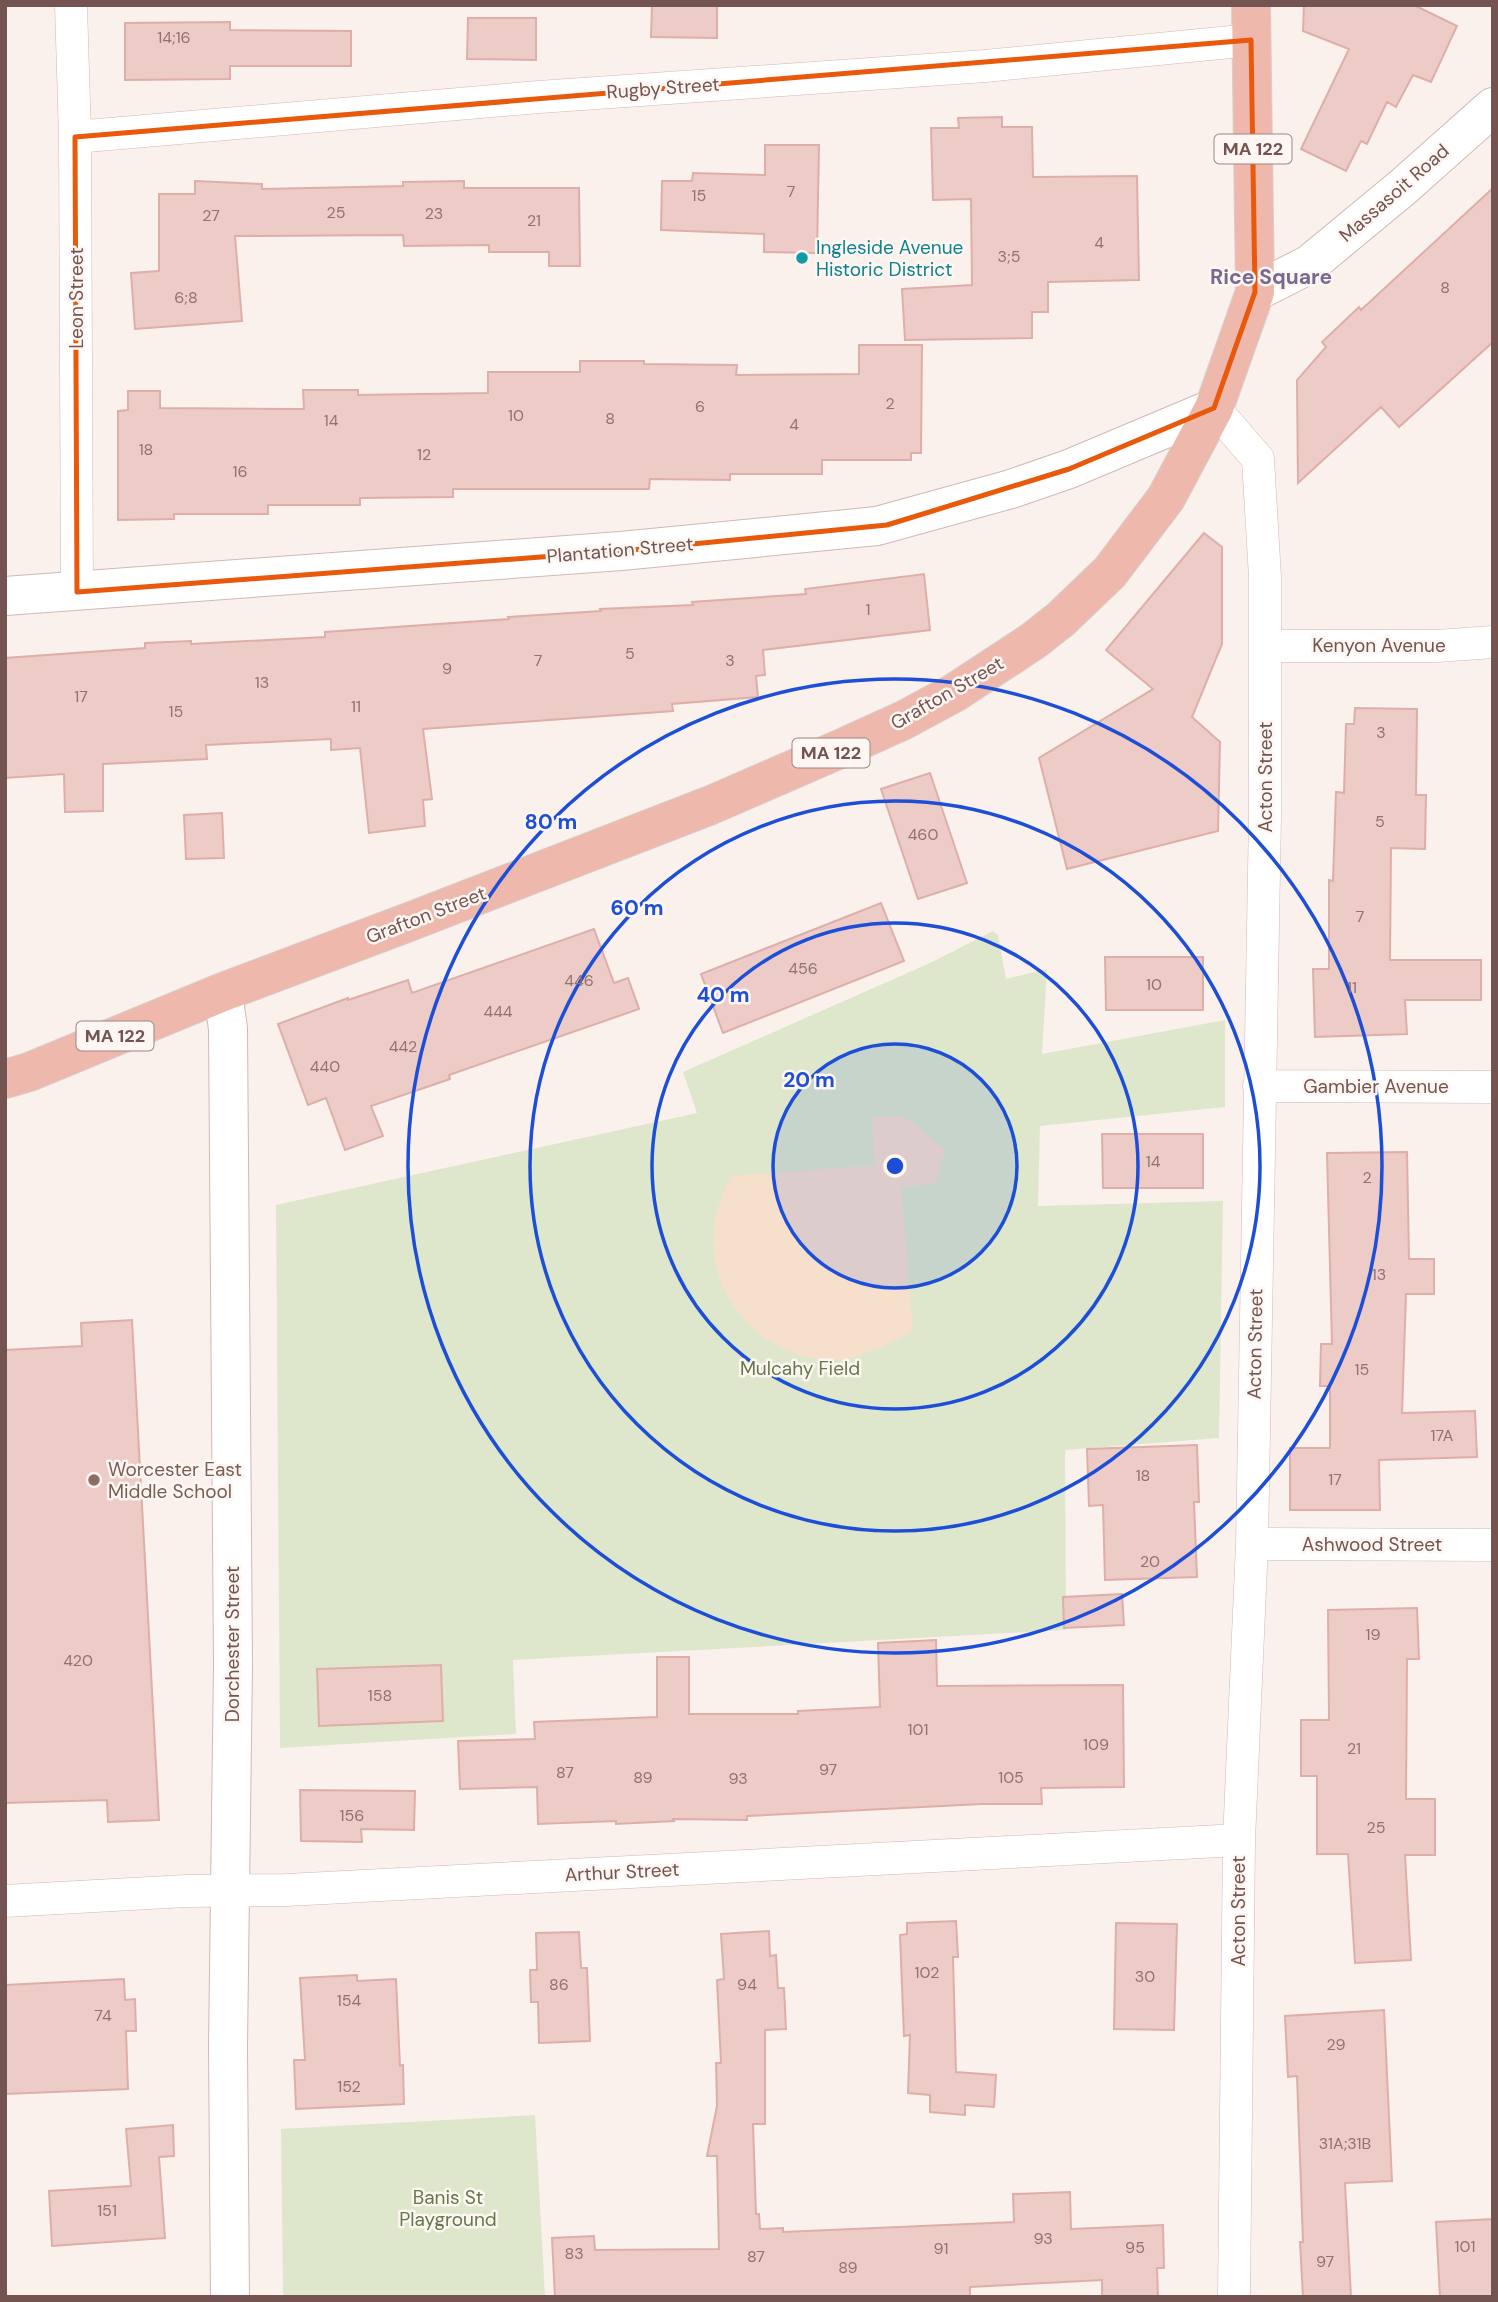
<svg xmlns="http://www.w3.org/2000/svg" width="1498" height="2302" font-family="'DM Sans',sans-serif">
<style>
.green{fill:#dee7cb}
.sand{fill:#f6e0cb}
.building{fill:#edcbc6;stroke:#deaea8;stroke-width:2}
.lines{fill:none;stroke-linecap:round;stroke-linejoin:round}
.minor-casing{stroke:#ceb9b5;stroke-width:33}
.tertiary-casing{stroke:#ceb9b5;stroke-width:40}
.secondary-casing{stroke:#d1b8b3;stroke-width:40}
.trunk-casing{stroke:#d8cfce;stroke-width:40}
.minor{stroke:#fff;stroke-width:32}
.tertiary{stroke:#fff;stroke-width:38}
.secondary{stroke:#fff;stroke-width:38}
.trunk{stroke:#efb8ac;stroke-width:38}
.marked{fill:none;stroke:#e8590c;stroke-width:5;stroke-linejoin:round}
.ring{fill:none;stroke:#1d4ed8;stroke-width:3.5}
.culture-dot{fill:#0f9aa8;stroke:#fdf6f2;stroke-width:2.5}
.education-dot{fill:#8d6e63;stroke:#fdf6f2;stroke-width:2.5}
.labels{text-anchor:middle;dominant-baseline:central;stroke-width:5;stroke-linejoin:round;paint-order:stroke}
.number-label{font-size:16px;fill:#92726e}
.shield{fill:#fdf6f2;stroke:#9d8581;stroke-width:2}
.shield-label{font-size:18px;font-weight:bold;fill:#745451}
.street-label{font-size:19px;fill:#745451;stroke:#fdf6f2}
.culture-label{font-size:19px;fill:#0d838f;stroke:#fdf6f2;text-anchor:start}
.park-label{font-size:19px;fill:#64784a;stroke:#fdf6f2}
.education-label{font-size:19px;fill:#785e54;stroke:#fdf6f2;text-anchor:start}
.neighbourhood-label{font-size:21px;font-weight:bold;fill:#78698f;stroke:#fdf6f2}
.centre{fill:#1d4ed8;stroke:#fdf6f2;stroke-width:3.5}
.ring-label{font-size:21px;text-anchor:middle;font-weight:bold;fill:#1d4ed8;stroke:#fdf6f2;stroke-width:5;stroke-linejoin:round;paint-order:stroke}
</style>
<rect width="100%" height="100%" fill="#fbf1ec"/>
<!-- green -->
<path class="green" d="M993,931L998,935L1006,979L1047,969L1042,1054L1225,1020V1107L1040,1126L1038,1206L1223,1201L1219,1438L1065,1450L1066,1630L513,1660L516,1734L280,1748L276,1205L697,1113L683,1072L930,963Z
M535,2115L545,2297H283L281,2129Z"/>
<!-- sand -->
<path class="sand" d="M902,1115L945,1150L936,1184L901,1187L913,1332C885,1344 858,1362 827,1360C761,1356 705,1294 714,1227C716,1209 723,1193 731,1176L875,1165L872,1118Z"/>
<!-- building -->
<path class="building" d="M652,5H717V38L651,37Z
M1304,5H1414L1457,26L1431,82L1413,75L1396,107L1387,102L1367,144L1361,141L1346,171L1301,149L1349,49L1303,31Z
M468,18H536V60L467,59Z
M230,22V30L351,31V66H230V79L125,80V23Z
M1002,117V127H1032L1033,177L1137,176L1139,280L1048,282V312H1032V338L905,340L902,289L972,285L971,199L933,200L931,128H959L958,118Z
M765,145H819L817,253L764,252V234L661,230L662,181H692L693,173L765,175Z
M195,181L262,184V189L403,186V182L464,181V188H579L580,266H549V252H489V245L404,246L403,235L235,236L242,321L135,329L131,273L159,271V194H195Z
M1493,188V342L1399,427L1381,407L1298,483L1297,380L1326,347L1322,342L1359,307L1361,310Z
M859,345H922L921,453H911V460H822V474H730V480L650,479L649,489H453V497L360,498V505H268V514H174V519L118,520V411L128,410V391H160V408L304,409L303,390H358V395L488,393V372H580V361H644V364L737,365L736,375L859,374Z
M1204,533L1222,547V644L1192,717L1220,742L1218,831L1067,869L1039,758L1153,689L1106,650Z
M924,574L930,630L763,650L765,675L756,676L758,697L672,704L673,711L423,729L432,799L423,800L425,826L369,833L360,748L331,750V739L206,745L207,759L103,764V811L65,812L64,774L5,778V658L145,648V643L191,641V644L325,637V632L509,619L508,617L601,611L600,609L693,605L692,602L806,594L805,589Z
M1355,708L1417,709L1416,795H1426L1425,849L1391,848L1390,960H1481V1000H1405L1407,1034L1315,1037L1313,969H1329V880L1333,881L1336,792L1344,793L1346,724H1354Z
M930,773L967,883L918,899L881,789Z
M222,813L224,858L186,859L184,815Z
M881,903L904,961L723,1033L701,974Z
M594,929L614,983L628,978L639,1009L449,1075L450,1079L371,1106L383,1136L345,1150L326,1098L308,1105L278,1024L348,998V1000L408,980L412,993Z
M1105,957H1203V1010H1106Z
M1102,1134H1203V1188H1103Z
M1407,1152L1409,1259H1434V1294H1406L1402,1413L1475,1411L1477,1457L1379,1460L1380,1510H1290V1448H1330V1386H1320L1321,1344H1332L1327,1153Z
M132,1320L159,1820L108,1822L107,1800L5,1803V1350L82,1346L81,1323Z
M1197,1445L1199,1502H1194L1197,1577L1105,1580L1103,1505L1089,1506L1087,1449Z
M1122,1594L1124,1625L1064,1628L1063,1597Z
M1417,1608L1419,1659H1407L1406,1799H1435V1855H1405L1411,1960L1355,1963L1348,1854H1317V1776H1301V1720H1329L1328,1610Z
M936,1640L937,1686L1123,1685L1124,1787L1041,1788L1042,1804H981L747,1816V1820L673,1819L674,1821L616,1824V1821L538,1824L537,1787L460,1789L458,1741L535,1739L534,1722L657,1717V1657H689V1714H798V1711L880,1707L878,1643Z
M441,1665L443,1721L319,1726L317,1669Z
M300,1790L415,1791L414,1830L361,1829L362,1842L301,1841Z
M956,1921L958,1957H953L956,2072L996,2075L994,2107L965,2105V2115L930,2112V2095L908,2093L910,2035L904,2036L900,1935L907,1934V1923Z
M1116,1923L1177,1924L1174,2030L1114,2029Z
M769,1931L770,1956L776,1955L778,1988H784L786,2029L765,2030V2124H753L756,2214H759L760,2229L783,2228V2232L1014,2222L1013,2194L1070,2192L1071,2229L1163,2225L1164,2268H1157L1158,2297H1102V2280L970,2287V2297H555L552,2238L594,2236L595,2250L719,2249L717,2156H707L717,2106L716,2063H721L717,1980L724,1979L721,1934Z
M579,1932L581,1968H587L590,2041L539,2043L538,2002H531L530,1970H537L536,1933Z
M357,1975V1981L396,1979L400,2066L403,2065L404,2104L296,2109L294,2060H305L300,1978Z
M124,1979L125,2000L135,1999L136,2031H126L128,2089L5,2094V1985Z
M1384,2010L1392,2181L1345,2183L1351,2297H1303L1300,2242H1303L1297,2076L1288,2077L1285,2016Z
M173,2125L174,2156L159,2157L165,2238L52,2246L49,2191L131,2186L126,2129Z
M1493,2219V2297H1440L1436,2222Z"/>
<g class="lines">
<!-- minor casing -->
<g class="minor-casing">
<path id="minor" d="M71,5L75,137L77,592
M75,137L539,97L985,66L1251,40
M1214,408L1258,459L1265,577V815L1252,1544L1239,1840L1234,2297
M1266,646H1437L1493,642
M1259,1086L1493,1087
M1252,1544L1493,1545
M5,1901L186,1891L287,1890L1239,1840"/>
</g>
<!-- tertiary casing -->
<g class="tertiary-casing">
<path id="tertiary" d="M5,596L621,551L877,526L1011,489L1069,469L1214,408
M223,992L228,1029L233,1664L228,2047L230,2297"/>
</g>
<!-- secondary casing -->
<g class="secondary-casing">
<path id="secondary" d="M1255,292L1310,264L1403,187L1493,107"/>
</g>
<!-- trunk casing -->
<g class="trunk-casing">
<path id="trunk" d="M5,1079L29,1072L223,992L409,922L711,805L840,749L904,720L954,693L1033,641L1061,619L1110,572L1166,498L1214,408L1255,292L1251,5"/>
</g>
<!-- minor -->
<use href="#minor" class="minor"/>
<!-- tertiary -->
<use href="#tertiary" class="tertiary"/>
<!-- secondary -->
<use href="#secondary" class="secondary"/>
<!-- trunk -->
<use href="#trunk" class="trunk"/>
</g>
<!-- marked area -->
<path class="marked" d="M1251,40L1255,292L1214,408L1069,469L887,525L621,551L77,592L75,137Z"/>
<!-- distance rings -->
<circle cx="895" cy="1166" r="122" fill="#1d4ed8" fill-opacity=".12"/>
<g class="ring">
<circle cx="895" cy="1166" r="122"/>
<circle cx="895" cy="1166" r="243"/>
<circle cx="895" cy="1166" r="365"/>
<circle cx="895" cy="1166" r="487"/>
</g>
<!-- markers -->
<circle class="culture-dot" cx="802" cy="258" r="7"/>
<circle class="education-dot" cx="94" cy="1480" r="7"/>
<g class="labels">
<!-- number labels -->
<g class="number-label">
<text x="174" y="37">14;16</text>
<text x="791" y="191">7</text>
<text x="699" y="195">15</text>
<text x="336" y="212">25</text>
<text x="434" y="213">23</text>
<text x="211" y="215">27</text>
<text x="534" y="220">21</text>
<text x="1099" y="242">4</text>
<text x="1009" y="256">3;5</text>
<text x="1445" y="287">8</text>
<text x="186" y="297">6;8</text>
<text x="890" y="403">2</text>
<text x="700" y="406">6</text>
<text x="516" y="415">10</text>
<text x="610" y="418">8</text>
<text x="331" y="420">14</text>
<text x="794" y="424">4</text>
<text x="146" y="449">18</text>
<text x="424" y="454">12</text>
<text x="240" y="471">16</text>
<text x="868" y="609">1</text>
<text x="630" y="653">5</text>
<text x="538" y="660">7</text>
<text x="730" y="660">3</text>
<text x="447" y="668">9</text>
<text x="262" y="682">13</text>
<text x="81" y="696">17</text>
<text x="356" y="706">11</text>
<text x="176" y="711">15</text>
<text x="1381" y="732">3</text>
<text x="1380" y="821">5</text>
<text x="923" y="834">460</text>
<text x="1360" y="916">7</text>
<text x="803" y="968">456</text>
<text x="579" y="980">446</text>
<text x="1154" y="984">10</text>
<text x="1352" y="987">11</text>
<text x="498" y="1011">444</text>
<text x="403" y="1046">442</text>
<text x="325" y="1066">440</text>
<text x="1153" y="1161">14</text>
<text x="1367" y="1177">2</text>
<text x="1379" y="1274">13</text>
<text x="1362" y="1369">15</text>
<text x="1442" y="1435">17A</text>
<text x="1143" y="1475">18</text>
<text x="1335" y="1479">17</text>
<text x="1150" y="1561">20</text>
<text x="1373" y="1634">19</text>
<text x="78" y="1660">420</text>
<text x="380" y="1695">158</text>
<text x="918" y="1729">101</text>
<text x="1096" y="1744">109</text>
<text x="1354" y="1748">21</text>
<text x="828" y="1769">97</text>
<text x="565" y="1772">87</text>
<text x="643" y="1777">89</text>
<text x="1011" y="1777">105</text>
<text x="738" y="1778">93</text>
<text x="352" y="1815">156</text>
<text x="1376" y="1827">25</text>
<text x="927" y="1972">102</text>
<text x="1145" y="1976">30</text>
<text x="559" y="1984">86</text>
<text x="747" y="1984">94</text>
<text x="349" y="2000">154</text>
<text x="103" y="2015">74</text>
<text x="1336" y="2044">29</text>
<text x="349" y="2086">152</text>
<text x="1345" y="2143">31A;31B</text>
<text x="107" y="2210">151</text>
<text x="1043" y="2238">93</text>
<text x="1465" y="2246">101</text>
<text x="1135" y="2247">95</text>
<text x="941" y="2248">91</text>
<text x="574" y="2253">83</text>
<text x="756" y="2256">87</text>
<text x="1325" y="2261">97</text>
<text x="848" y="2267">89</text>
</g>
<!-- shield labels -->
<g class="shield">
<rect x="1214.5" y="134.5" width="77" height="29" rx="5"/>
<rect x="792.5" y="738.5" width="77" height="29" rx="5"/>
<rect x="76.5" y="1021.5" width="77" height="29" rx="5"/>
</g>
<g class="shield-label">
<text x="1253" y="149">MA 122</text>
<text x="831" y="753">MA 122</text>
<text x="115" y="1036">MA 122</text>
</g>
<!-- street labels -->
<g class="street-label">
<text transform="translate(663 88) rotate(-4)">Rugby Street</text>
<text transform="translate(1394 193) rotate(-41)">Massasoit Road</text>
<text transform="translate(76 298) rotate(-90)">Leon Street</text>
<text transform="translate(620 550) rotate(-5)">Plantation Street</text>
<text x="1379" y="645">Kenyon Avenue</text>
<text transform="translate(947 693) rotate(-30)">Grafton Street</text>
<text transform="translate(1265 777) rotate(-90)">Acton Street</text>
<text transform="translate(426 915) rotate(-21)">Grafton Street</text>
<text x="1376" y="1086">Gambier Avenue</text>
<text transform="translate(1255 1344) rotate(-89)">Acton Street</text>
<text x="1372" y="1544">Ashwood Street</text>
<text transform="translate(232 1644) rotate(-90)">Dorchester Street</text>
<text transform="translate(622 1872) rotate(-3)">Arthur Street</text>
<text transform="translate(1238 1911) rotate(-90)">Acton Street</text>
</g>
<!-- culture labels -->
<g class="culture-label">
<text x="816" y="247">Ingleside Avenue<tspan x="816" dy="22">Historic District</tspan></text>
</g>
<!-- park labels -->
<g class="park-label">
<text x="800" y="1368">Mulcahy Field</text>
<text x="448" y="2197">Banis St<tspan x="448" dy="22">Playground</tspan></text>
</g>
<!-- education labels -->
<g class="education-label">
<text x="108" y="1469">Worcester East<tspan x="108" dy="22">Middle School</tspan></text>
</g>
<!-- neighbourhood labels -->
<g class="neighbourhood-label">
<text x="1271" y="277">Rice Square</text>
</g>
</g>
<circle cx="895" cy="1166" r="10" class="centre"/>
<g class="ring-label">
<text x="551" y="829">80 m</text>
<text x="637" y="915">60 m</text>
<text x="723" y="1002">40 m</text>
<text x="809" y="1087">20 m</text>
</g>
<!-- border -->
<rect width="1498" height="2302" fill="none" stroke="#745451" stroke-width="14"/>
</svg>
